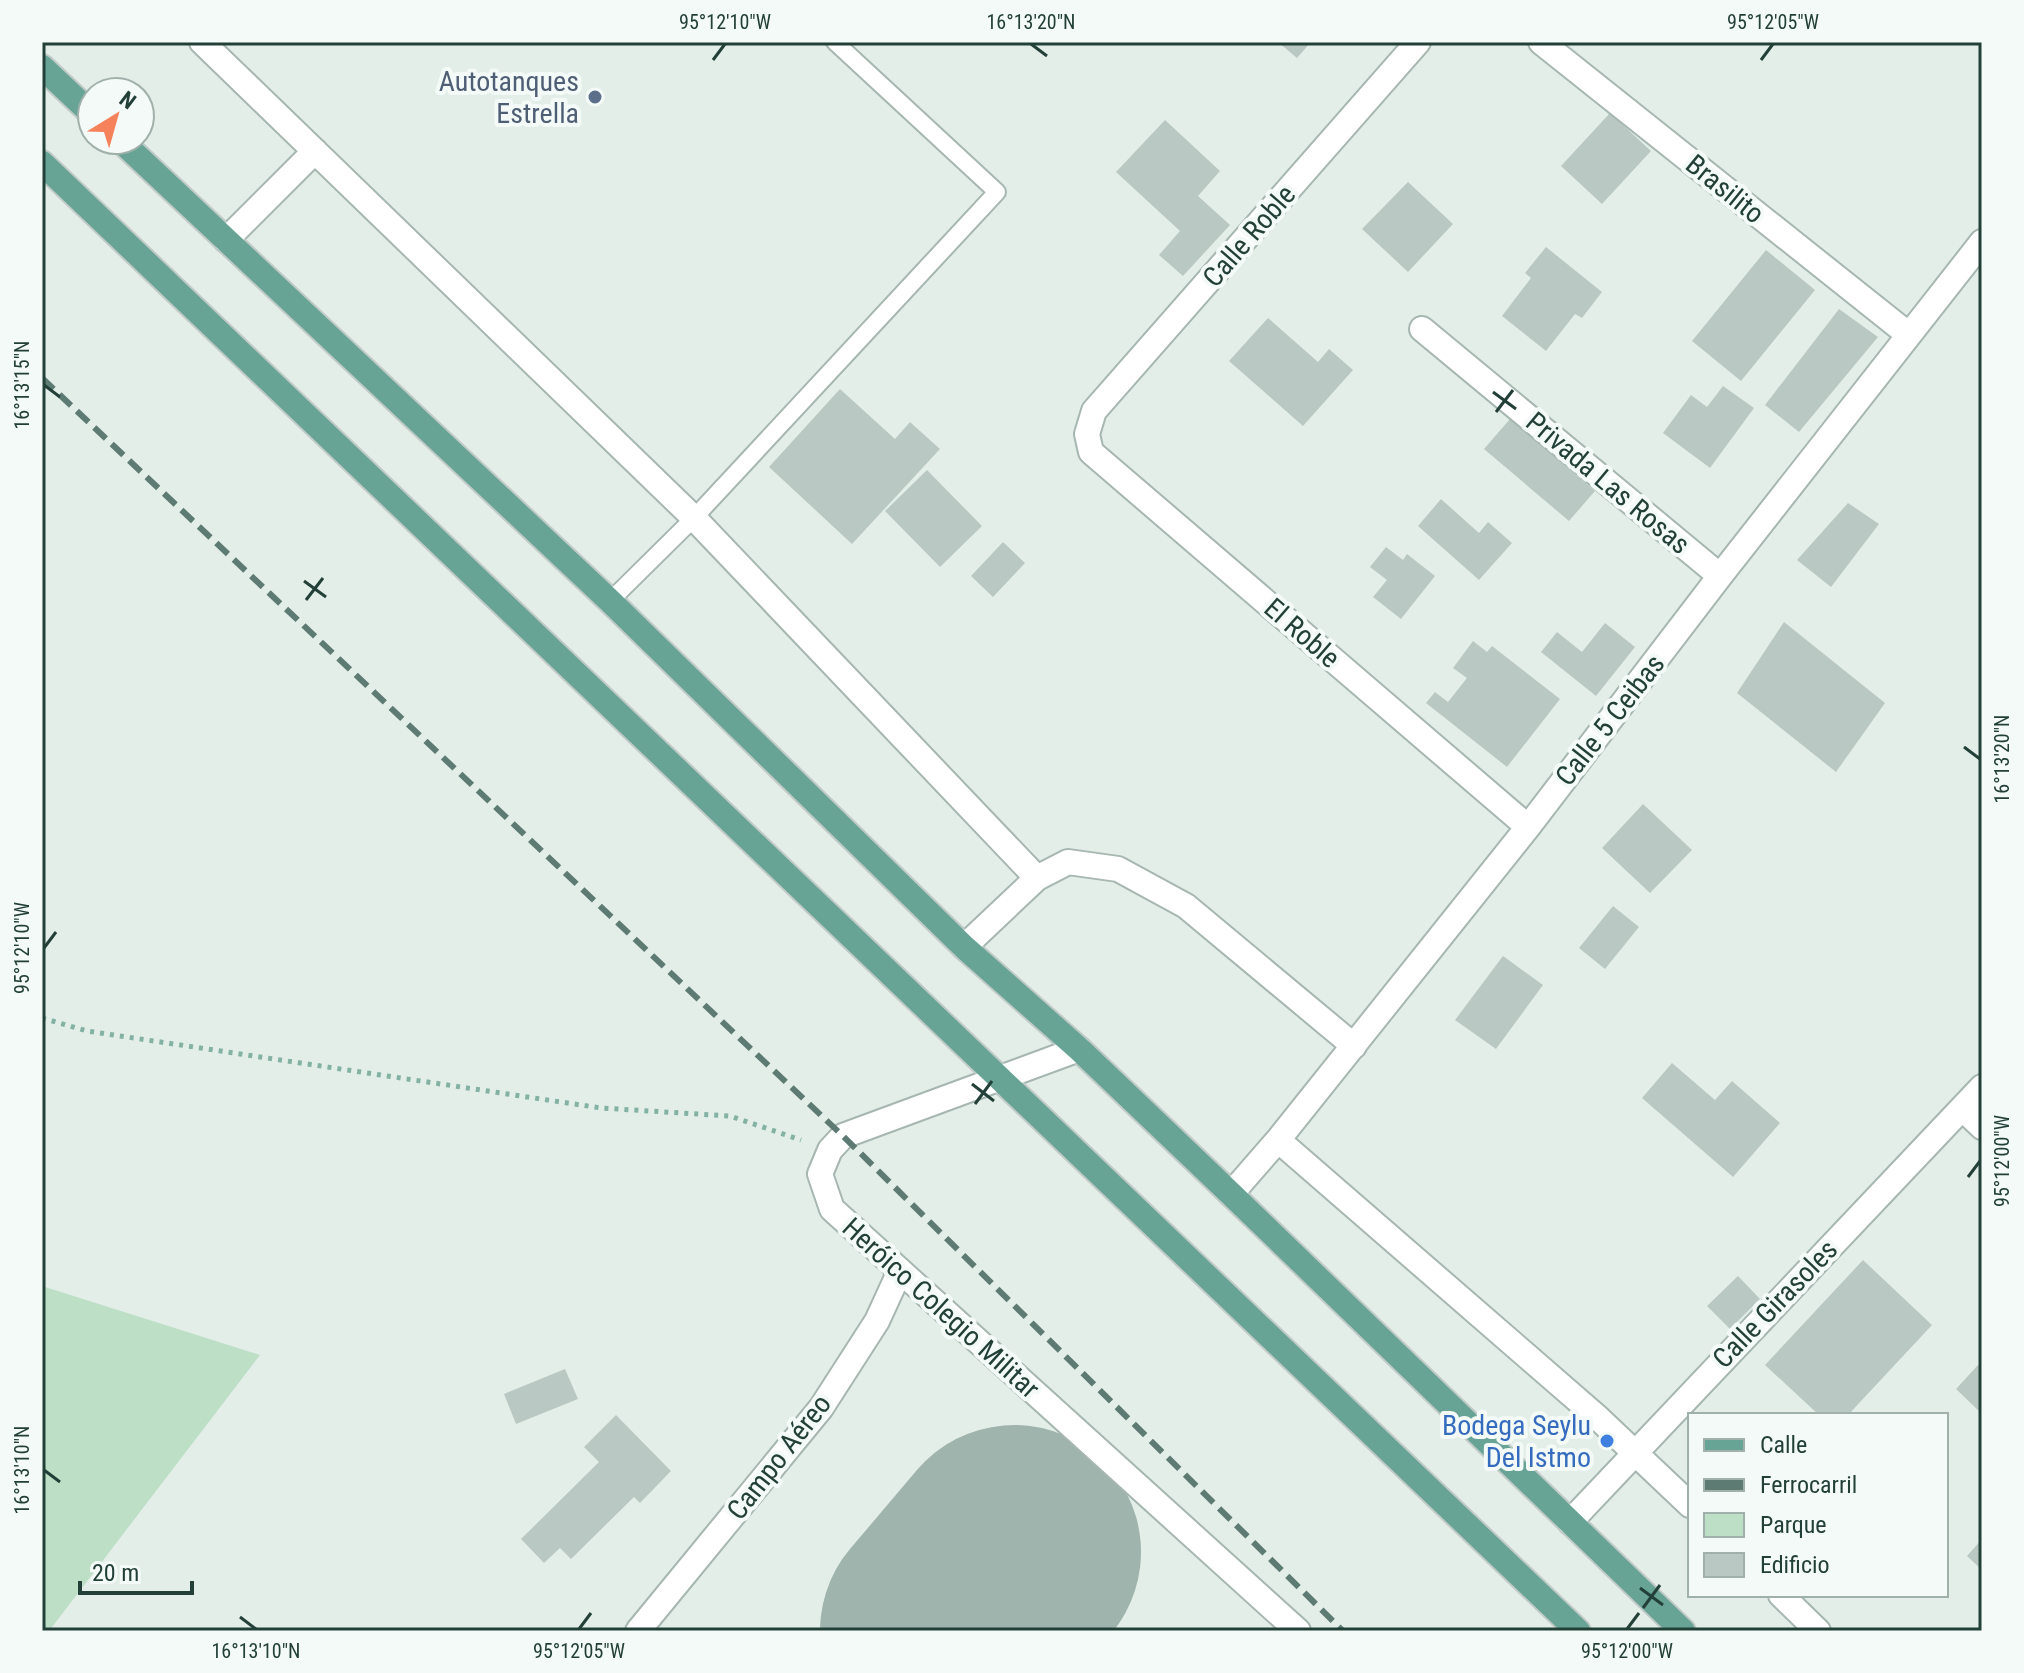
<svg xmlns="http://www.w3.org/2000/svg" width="2024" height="1673" font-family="'Roboto Condensed',sans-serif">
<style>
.green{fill:#bcdfc6}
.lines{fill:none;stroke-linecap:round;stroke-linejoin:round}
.runway{stroke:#a0b4ae;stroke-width:254}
.building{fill:#b9c8c2}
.service-casing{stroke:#a6b6b0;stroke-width:20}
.minor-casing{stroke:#a6b6b0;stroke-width:28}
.primary-casing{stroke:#c1cac7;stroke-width:28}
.path{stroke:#83b2a4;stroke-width:5;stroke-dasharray:4 6;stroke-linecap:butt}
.service{stroke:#fff;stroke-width:16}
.minor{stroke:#fff;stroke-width:24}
.primary{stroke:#67a495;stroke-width:24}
.rail{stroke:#5d7b73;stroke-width:6;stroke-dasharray:16 8;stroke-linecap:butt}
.ticks{fill:none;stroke:#224038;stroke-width:3}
.service-dot{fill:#5c6f8a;stroke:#f4faf7;stroke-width:3}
.shop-dot{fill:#3f7fe0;stroke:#f4faf7;stroke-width:3}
.labels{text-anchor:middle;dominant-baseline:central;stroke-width:8;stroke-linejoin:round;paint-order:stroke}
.service-label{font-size:28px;fill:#4e5e75;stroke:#f4faf7;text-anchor:end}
.street-label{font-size:28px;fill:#224038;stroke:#f4faf7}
.shop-label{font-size:28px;fill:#366cbe;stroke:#f4faf7;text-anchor:end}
.neatline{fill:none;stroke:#224038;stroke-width:3}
.ticks-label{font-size:20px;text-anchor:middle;fill:#224038}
</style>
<rect width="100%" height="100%" fill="#e4eee9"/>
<!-- green -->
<path class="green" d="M42,1286L260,1355L49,1631H42Z"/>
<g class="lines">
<!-- runway -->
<path class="runway" d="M947,1631L1014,1552"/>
</g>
<!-- building -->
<path class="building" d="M1278,42H1311L1297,58Z
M1610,113L1651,151L1602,204L1561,166Z
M1165,120L1220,171L1198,196L1230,225L1183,276L1159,255L1180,231L1116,172Z
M1408,182L1453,224L1408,272L1362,229Z
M1546,247L1602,292L1582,318L1575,314L1546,351L1502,316L1531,278L1525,273Z
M1766,250L1815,290L1741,381L1692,341Z
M1839,309L1878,337L1799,432L1765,405Z
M1268,318L1318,362L1329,349L1353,370L1303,426L1229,361Z
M1723,386L1754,408L1710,468L1663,433L1691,395L1707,407Z
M840,389L895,439L910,422L940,449L852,544L769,467Z
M1510,419L1595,491L1569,521L1484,449Z
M927,470L982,526L940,567L885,511Z
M1441,499L1479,533L1488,522L1512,543L1479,580L1418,526Z
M1848,503L1879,524L1831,587L1797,560Z
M1003,542L1025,563L993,597L971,576Z
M1386,547L1403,560L1407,554L1435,576L1401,619L1373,597L1387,580L1370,567Z
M1784,622L1885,703L1836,772L1737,693Z
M1605,623L1635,647L1596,696L1541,652L1557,632L1582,652Z
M1473,641L1487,652L1492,646L1560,699L1507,767L1426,703L1435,692L1448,702L1467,678L1453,668Z
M1643,804L1692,850L1650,893L1602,848Z
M1613,906L1639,927L1605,969L1579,948Z
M1503,956L1543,985L1496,1049L1455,1020Z
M1672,1063L1715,1100L1732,1081L1780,1123L1733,1177L1642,1098Z
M1863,1260L1932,1325L1848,1415H1819L1765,1365Z
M1738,1276L1760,1299L1730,1329L1707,1306Z
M1978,1365L1982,1368V1414L1956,1389Z
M565,1369L578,1399L516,1424L504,1394Z
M616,1415L671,1471L640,1503L634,1497L571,1559L560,1548L544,1563L521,1539L599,1462L584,1447Z
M1982,1539V1570L1967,1556Z"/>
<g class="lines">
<!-- service casing -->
<g class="service-casing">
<path id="service" d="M610,601L694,518L997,192L835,42"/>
</g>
<!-- minor casing -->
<g class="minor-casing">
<path id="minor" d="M202,42L694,518L1037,878
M1418,42L1094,411L1087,434L1091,452L1528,827
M1541,42L1909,335
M226,240L315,151
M1422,329L1720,576
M964,947L1037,878L1068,862L1118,869L1186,906L1354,1046
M1079,1049L843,1136L830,1150L820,1174L832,1209L1298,1631
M1962,1108L1982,1127
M1278,1140L1596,1416L1690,1505
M1231,1194L1278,1140L1528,827L1720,576L1982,242
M1570,1522L1982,1087
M1781,1595L1818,1631
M638,1631L821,1408L877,1321L900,1271"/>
</g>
<!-- primary casing -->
<g class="primary-casing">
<path id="primary" d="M42,67L92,114
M120,140L610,601L964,947L1079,1049L1231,1194L1683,1631
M42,163L1578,1631"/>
</g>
<!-- path -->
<path class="path" d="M42,1018L87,1031L601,1108L730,1116L801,1140"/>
<!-- service -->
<use href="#service" class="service"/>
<!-- minor -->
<use href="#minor" class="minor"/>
<!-- primary -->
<use href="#primary" class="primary"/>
<!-- rail -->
<path class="rail" d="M42,378L843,1136L1343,1631"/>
</g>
<!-- ticks -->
<path class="ticks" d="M1031,44L1047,56M713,60L725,44M1761,60L1773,44M44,385L60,397M1493,392L1516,409M1496,412L1513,390M304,581L326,597M306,600L323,578M1964,747L1980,759M44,948L56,932M972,1084L994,1101M975,1104L992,1081M1968,1177L1980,1161M44,1470L60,1482M1640,1588L1663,1605M1643,1608L1660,1585M240,1617L256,1629M579,1629L591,1613M1627,1629L1639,1613"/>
<!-- markers -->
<circle class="service-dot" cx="595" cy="97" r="8"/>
<circle class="shop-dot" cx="1607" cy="1441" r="8"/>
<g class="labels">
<!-- service labels -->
<g class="service-label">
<text x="579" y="81">Autotanques<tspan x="579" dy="32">Estrella</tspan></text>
</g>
<!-- street labels -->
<g class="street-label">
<text transform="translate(1725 189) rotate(39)">Brasilito</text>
<text transform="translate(1249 236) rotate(-49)">Calle Roble</text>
<text transform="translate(1608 483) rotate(40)">Privada Las Rosas</text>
<text transform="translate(1302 633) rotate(41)">El Roble</text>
<text transform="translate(1610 720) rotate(-52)">Calle 5 Ceibas</text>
<text transform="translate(1775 1304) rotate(-46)">Calle Girasoles</text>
<text transform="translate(941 1308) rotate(42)">Heróico Colegio Militar</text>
<text transform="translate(779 1457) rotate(-52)">Campo Aéreo</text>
</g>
<!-- shop labels -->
<g class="shop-label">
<text x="1591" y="1425">Bodega Seylu<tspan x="1591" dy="32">Del Istmo</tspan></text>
</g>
</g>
<!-- border -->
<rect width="2024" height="1673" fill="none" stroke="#f4faf7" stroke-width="88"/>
<!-- legend -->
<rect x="1688" y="1413" width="260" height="184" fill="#f4faf7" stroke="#a0b0ab" stroke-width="2"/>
<rect x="1704" y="1439" width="40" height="12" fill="#67a495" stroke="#a0b0ab" stroke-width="2"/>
<text x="1760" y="1453" font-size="24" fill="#224038">Calle</text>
<rect x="1704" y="1479" width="40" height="12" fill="#5d7b73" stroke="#a0b0ab" stroke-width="2"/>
<text x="1760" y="1493" font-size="24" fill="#224038">Ferrocarril</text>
<rect x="1704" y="1513" width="40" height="24" fill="#bcdfc6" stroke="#a0b0ab" stroke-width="2"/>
<text x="1760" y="1533" font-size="24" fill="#224038">Parque</text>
<rect x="1704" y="1553" width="40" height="24" fill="#b9c8c2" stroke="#a0b0ab" stroke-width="2"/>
<text x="1760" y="1573" font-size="24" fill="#224038">Edificio</text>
<!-- north arrow -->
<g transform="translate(116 116) rotate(37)"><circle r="38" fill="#f4faf7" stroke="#a0b0ab" stroke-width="2"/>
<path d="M0-6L14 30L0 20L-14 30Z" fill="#f5825b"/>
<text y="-12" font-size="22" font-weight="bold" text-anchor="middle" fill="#224038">N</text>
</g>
<!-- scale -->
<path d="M80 1581v12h112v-12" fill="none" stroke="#224038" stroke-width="4"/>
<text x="92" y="1581" font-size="24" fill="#224038" stroke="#f4faf7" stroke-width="6" paint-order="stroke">20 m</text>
<rect x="44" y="44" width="1936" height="1585" class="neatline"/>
<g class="ticks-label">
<text x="725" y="29">95°12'10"W</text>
<text x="1031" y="29">16°13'20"N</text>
<text x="1773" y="29">95°12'05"W</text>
<text transform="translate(22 385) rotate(-90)" y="7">16°13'15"N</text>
<text transform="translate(2002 759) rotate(-90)" y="7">16°13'20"N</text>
<text transform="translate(22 948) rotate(-90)" y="7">95°12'10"W</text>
<text transform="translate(2002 1161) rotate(-90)" y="7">95°12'00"W</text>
<text transform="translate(22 1470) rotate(-90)" y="7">16°13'10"N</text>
<text x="256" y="1658">16°13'10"N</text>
<text x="579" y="1658">95°12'05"W</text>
<text x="1627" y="1658">95°12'00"W</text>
</g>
</svg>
